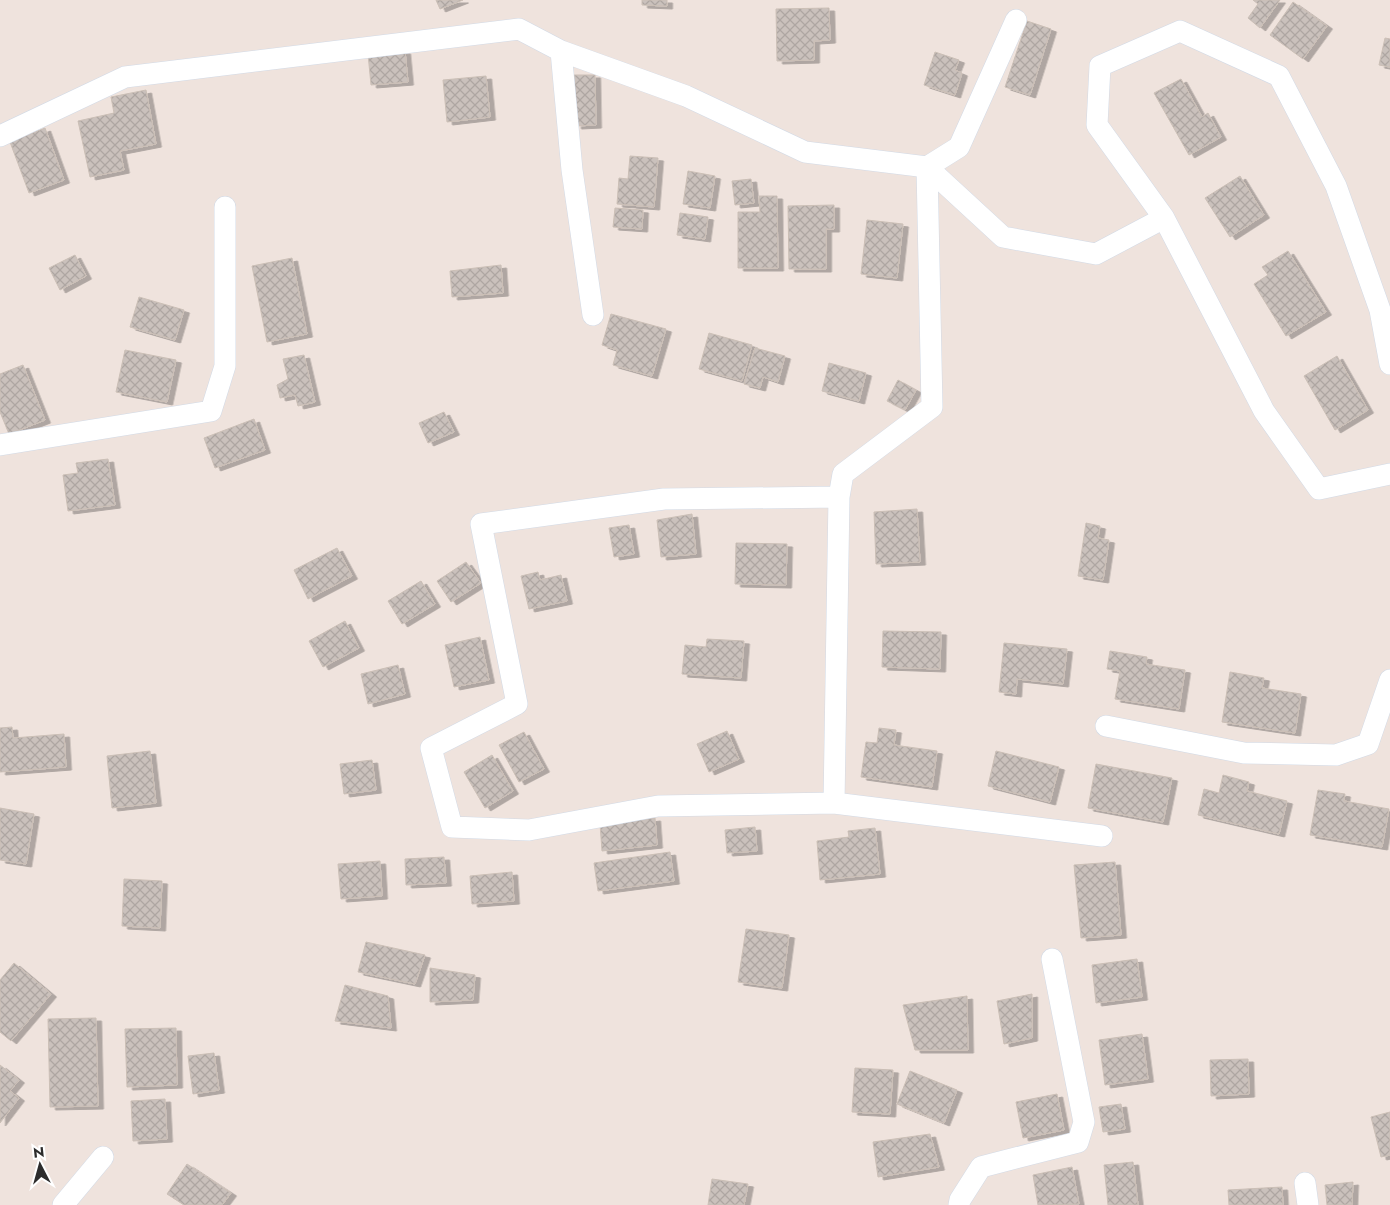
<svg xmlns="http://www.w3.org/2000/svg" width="1390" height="1205" font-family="Jost,sans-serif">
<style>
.building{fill:url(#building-cross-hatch);stroke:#cbbfb6;filter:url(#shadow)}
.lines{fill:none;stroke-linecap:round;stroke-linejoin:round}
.minor-casing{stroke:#d2dae6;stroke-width:22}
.minor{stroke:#fff;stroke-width:21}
</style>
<defs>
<pattern id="building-cross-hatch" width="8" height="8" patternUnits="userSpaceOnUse" patternTransform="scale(1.25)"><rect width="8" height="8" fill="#cac1bc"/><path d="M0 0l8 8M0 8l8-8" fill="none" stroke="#aea6a2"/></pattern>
<filter id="shadow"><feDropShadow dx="5.5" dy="3" stdDeviation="0" flood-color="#0004"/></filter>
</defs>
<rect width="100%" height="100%" fill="#efe3dd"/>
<!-- building -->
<path class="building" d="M436,0H463L440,9Z
M642,0H667V6L642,5Z
M1280,0L1260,28L1248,18L1258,4L1253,0Z
M1293,2L1327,26L1303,59L1270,35Z
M829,8L830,40L814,41V60L777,61L776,9Z
M1027,21L1051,29L1030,95L1005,87Z
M1385,38L1390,39V67L1379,65Z
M405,51L408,82L371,85L368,54Z
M935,52L959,60L955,70L962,73L955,95L924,85Z
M574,75H595L596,125L576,126Z
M486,76L490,117L447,122L443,80Z
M1181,79L1202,117L1208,113L1221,137L1189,155L1154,93Z
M146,90L156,144L120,151L124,170L90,177L78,121L114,113L111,97Z
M45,128L64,180L29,193L10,142Z
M630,156L658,158L654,207L617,204L619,178L628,179Z
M688,171L715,176L710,208L683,204Z
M1240,176L1264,215L1230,237L1205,198Z
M751,179L754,203L735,205L732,181Z
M759,196H777L778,268H738V212H760Z
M834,205V229H826V269H789L788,206Z
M615,208L643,210L642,229L613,227Z
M680,213L708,217L705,239L677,235Z
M867,220L903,224L897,278L861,274Z
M1288,251L1326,312L1286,336L1254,284L1268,275L1262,267Z
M75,255L86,276L60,290L49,268Z
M292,258L307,334L267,342L252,266Z
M501,265L503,293L452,297L450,271Z
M139,297L184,310L175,340L130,327Z
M611,314L666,329L652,376L613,365L617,350L602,345Z
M709,333L752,345L742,381L699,369Z
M755,348L785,356L778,382L763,377L760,388L744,384Z
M125,350L176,360L167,402L116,392Z
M304,355L315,402L298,406L295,395L280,398L277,385L288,379L283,359Z
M1337,356L1368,410L1335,430L1304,376Z
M829,363L866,373L859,401L822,391Z
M23,365L45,420L9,434L0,412V374Z
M898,380L916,390L905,410L887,401Z
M444,412L454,432L428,443L419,423Z
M254,419L265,450L215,468L204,438Z
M108,459L115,505L68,511L63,475L78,473L76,463Z
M917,509L920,562L876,564L874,512Z
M692,514L696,554L661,557L657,520Z
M1086,523L1100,526L1098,538L1109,540L1103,580L1078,576Z
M629,525L634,554L614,557L609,528Z
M736,543L787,544L786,585L735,584Z
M337,548L352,576L308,599L294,570Z
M466,562L481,583L451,602L437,581Z
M538,572L540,580L561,575L567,601L529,609L521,576Z
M421,581L435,604L402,624L388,601Z
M345,621L359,648L323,667L309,641Z
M883,631L941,632L940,669L882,667Z
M480,637L489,680L454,687L445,645Z
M707,639L744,641L741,678L682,674L685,645L706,647Z
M1004,643L1067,649L1063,684L1017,679L1016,694L999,692Z
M1110,651L1147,657L1146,664L1185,670L1179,709L1115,699L1120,671L1107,669Z
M398,665L405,694L368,704L361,674Z
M1230,672L1264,678L1262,688L1301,694L1295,733L1222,722Z
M12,727L13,738L64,734L66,767L0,772V728Z
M879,728L896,730L894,745L937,751L932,787L861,777L866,742L877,743Z
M727,731L739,759L709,772L697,744Z
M524,732L544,769L519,782L499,745Z
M150,751L156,803L112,808L107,756Z
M996,751L1059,767L1050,802L988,786Z
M492,755L513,791L485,808L464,772Z
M372,760L376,790L344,794L340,764Z
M1096,764L1172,778L1163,822L1088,808Z
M1223,775L1249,782L1247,791L1287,801L1279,834L1198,815L1204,789L1219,793Z
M1318,790L1345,794L1344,801L1389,809L1382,847L1310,835Z
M0,808L34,814L26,864L0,860Z
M655,818L657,845L602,851L600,824Z
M755,827L757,851L727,853L725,830Z
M875,828L880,874L820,880L817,841L849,837L848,831Z
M670,852L674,881L598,891L594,863Z
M444,857L446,883L406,885L405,859Z
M380,861L382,896L341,899L338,864Z
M1115,862L1121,935L1081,938L1074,865Z
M512,872L514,901L472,904L470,876Z
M124,879L162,881L160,928L122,926Z
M746,929L789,935L782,988L738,982Z
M366,942L425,955L415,984L358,972Z
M1137,959L1142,997L1096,1003L1092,965Z
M14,963L51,994L11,1041L0,1032V980Z
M430,968L475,975L473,1000L430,1002Z
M345,985L388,996L391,1028L335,1021Z
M1032,994V1038L1004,1044L997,1001Z
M967,996L968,1050H915L903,1005Z
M96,1018L98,1106L50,1107L48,1019Z
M176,1028L177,1085L127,1087L125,1029Z
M1142,1034L1148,1079L1105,1085L1099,1040Z
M214,1053L219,1090L193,1094L188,1056Z
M1248,1059L1249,1094L1211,1096L1210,1060Z
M0,1065L19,1080L10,1091L19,1098L0,1123Z
M855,1068L893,1070L890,1114L852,1112Z
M910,1071L957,1090L944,1123L897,1104Z
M1057,1094L1064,1130L1023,1138L1016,1102Z
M165,1099L167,1139L133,1141L131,1101Z
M1121,1104L1125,1129L1103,1132L1099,1107Z
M1390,1112V1155L1381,1157L1371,1117Z
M930,1134L939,1167L878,1177L873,1142Z
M1133,1162L1138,1205H1108L1104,1165Z
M187,1164L231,1193L222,1205H184L167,1194Z
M1072,1167L1079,1204L1038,1205L1033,1175Z
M712,1179L748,1184L744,1205H708Z
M1353,1182L1352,1205H1327L1325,1185Z
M1282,1187L1283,1205H1229L1228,1190Z"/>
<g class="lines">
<!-- minor casing -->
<g class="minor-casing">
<path id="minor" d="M561,51L572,170L593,315
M0,136L125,77L519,29L561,51L686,96L805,152L927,167L959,147L1016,20
M927,167L1003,237L1096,254L1164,218
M1390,364L1380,310L1336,186L1279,76L1180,31L1100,66L1097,125L1164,218L1264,411L1319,489L1390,474
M0,445L211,411L225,366V207
M839,497L664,499L481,524L517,704L431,748L452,827L529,830L658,806L834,803L1102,836
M1106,726L1244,753L1336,755L1368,744L1390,680
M834,803L839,497L843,474L932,407L927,167
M1305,1183L1308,1205
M63,1205L103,1157
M959,1205L960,1200L981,1167L1078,1142L1084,1122L1052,959"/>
</g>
<!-- minor -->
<use href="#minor" class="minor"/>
</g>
<!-- north arrow -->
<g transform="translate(40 1165) rotate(354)" stroke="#ffffff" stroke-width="4" paint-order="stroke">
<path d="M0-4L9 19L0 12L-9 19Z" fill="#2c2c2c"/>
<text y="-8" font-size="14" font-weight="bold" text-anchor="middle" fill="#2c2c2c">N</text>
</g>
</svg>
